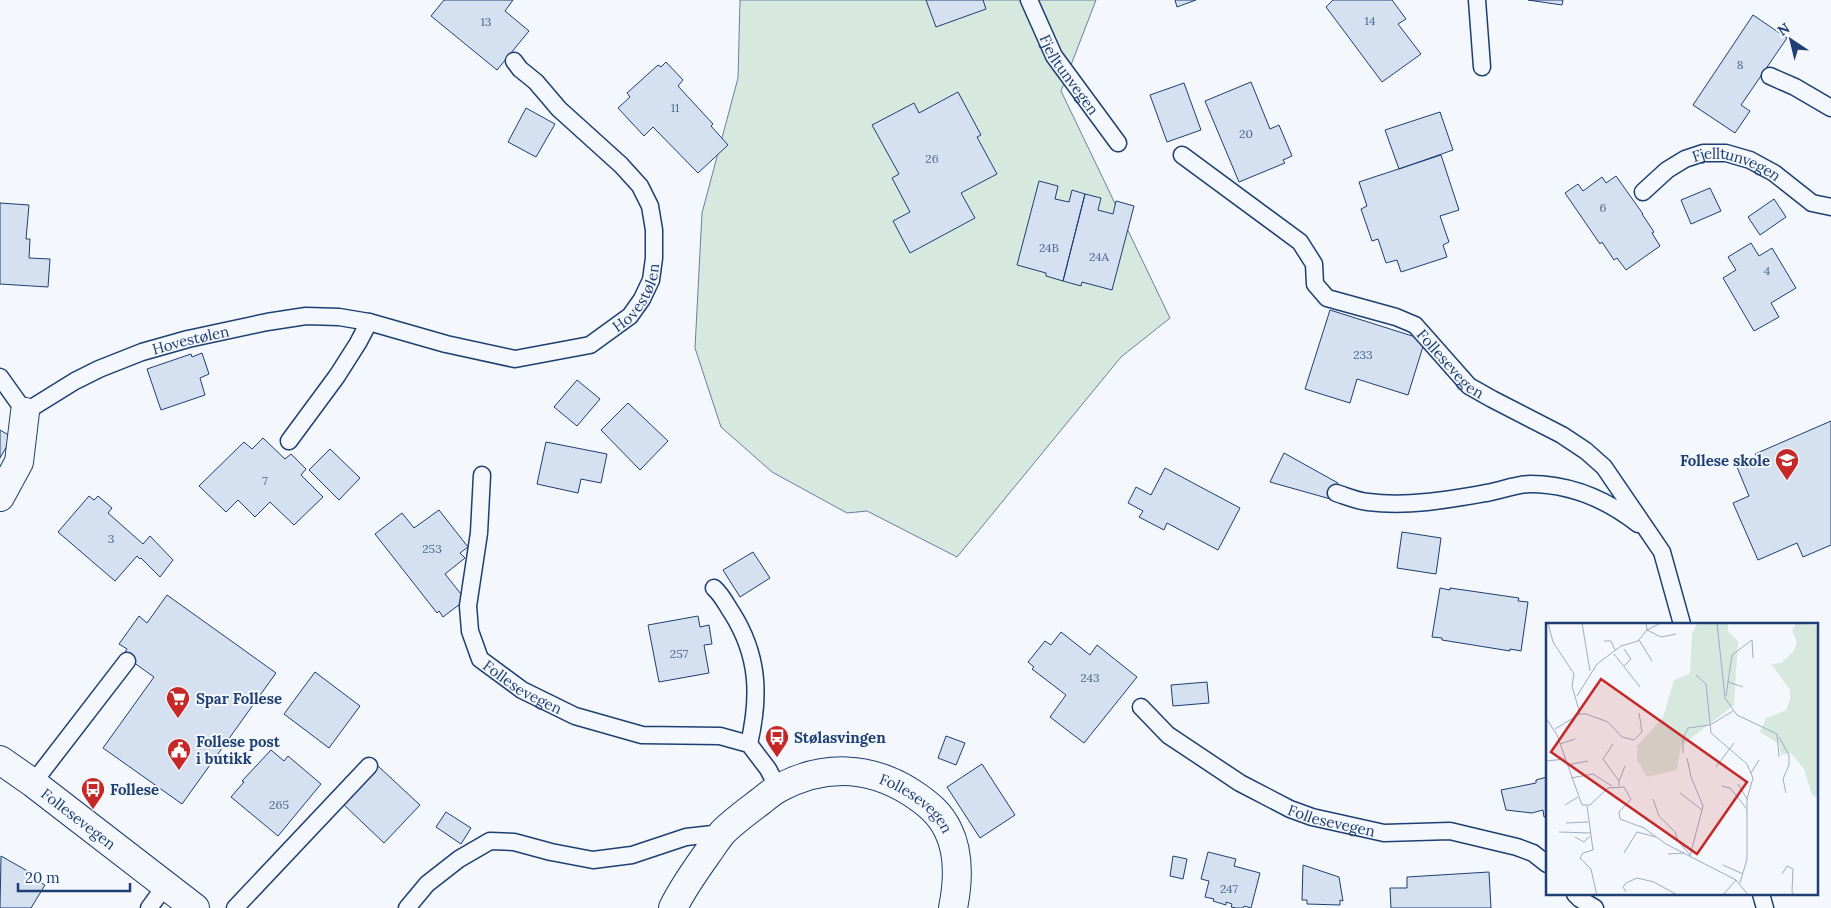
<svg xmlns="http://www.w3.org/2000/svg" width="1831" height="908" font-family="Lora,serif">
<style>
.green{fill:#d7e8df;stroke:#687fa3}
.building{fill:#d5e0f0;stroke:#1d3f73}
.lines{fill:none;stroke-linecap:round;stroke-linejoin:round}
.lane-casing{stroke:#1d3f73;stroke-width:19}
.street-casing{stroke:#1d3f73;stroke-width:30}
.secondary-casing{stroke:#1d3f73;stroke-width:30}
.lane{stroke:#f4f7fb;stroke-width:16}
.street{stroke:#f4f7fb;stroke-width:28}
.secondary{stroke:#f4f7fb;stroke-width:28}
.labels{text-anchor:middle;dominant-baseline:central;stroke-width:4;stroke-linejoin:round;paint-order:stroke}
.number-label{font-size:12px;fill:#4b6792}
.street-label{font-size:15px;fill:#1d3f73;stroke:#f4f7fb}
.poi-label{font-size:15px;font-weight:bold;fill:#1d3f73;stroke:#f4f7fb;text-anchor:start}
.inset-road{fill:none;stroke:#9eadc5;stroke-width:1}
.view{fill:#c62828;fill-opacity:0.15;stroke:#c62828;stroke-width:2.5}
.inset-edge{fill:none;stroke:#1d3f73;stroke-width:2.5}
</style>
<rect width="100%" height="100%" fill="#f4f7fb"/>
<!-- green -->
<path class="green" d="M740,0H1096L1061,91L1170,318L1121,357L957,557L867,511L847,513L772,472L721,427L695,348L702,213L738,78Z"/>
<!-- building -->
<path class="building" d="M444,0H513L505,11L529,31L497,70L431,16Z
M926,0H983L986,9L936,27Z
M1175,0H1196L1177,7Z
M1333,0H1392L1406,19L1398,24L1421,54L1382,82L1326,7Z
M1528,0H1563L1562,5Z
M1753,15L1787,38L1741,105L1750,111L1735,133L1693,105Z
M666,62L683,80L678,86L713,124L711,126L728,145L698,173L653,127L644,136L618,108L630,97L627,93L658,65L661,67Z
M1251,82L1270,129L1279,125L1292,156L1283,160L1285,163L1239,182L1205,101Z
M1184,83L1201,130L1167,142L1150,95Z
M958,92L981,135L977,137L997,174L961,193L975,218L910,253L893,221L910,212L892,178L899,174L872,125L914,103L919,113Z
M526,108L555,124L536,157L508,142Z
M1440,112L1453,150L1399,169L1385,130Z
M1441,155L1459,210L1440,216L1449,242L1443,245L1447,257L1401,272L1397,260L1386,263L1378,239L1372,241L1361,209L1367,206L1359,182Z
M1616,176L1643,214H1642L1654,232L1652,233L1660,246L1626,270L1617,258L1614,260L1602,242L1600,244L1565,193L1578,184L1583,191L1602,177L1606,183Z
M1039,181L1058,186L1055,199L1069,202L1072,190L1085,194L1063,281L1046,276V273L1017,265Z
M1710,188L1721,211L1691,224L1681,200Z
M1085,194L1101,198L1098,210L1113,214L1116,201L1134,206L1112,290L1082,282L1081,286L1063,281Z
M1774,199L1786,217L1760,235L1748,217Z
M0,203L29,205L26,239H30L29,258L50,259L48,287L0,284Z
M1751,243L1759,256L1772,248L1796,288L1771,303L1779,317L1754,331L1723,278L1736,270L1728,257Z
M1330,310L1425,340L1408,395L1357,379L1350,403L1305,389Z
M202,353L209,374L200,378L205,395L161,410L147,369L191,354L192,357Z
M577,380L600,399L577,426L554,407Z
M628,403L668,441L640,470L601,430Z
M1831,421V545L1803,557L1797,543L1758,560L1733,503L1749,496L1737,467L1757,458L1755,454Z
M0,430L12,437L0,458Z
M263,438L285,459L291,454L306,469L301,475L323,497L294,525L270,502L255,517L238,500L226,512L199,486L244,442L252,449Z
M546,442L607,454L601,483L581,479L578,493L537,484Z
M330,449L360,478L339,500L309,470Z
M1284,453L1338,483L1334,500L1270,482Z
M1165,468L1240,508L1218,550L1167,523L1164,530L1139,517L1143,511L1128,503L1136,487L1151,495Z
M89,496L94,500L98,496L112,508L108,513L143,544L150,536L173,560L160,577L141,558L140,559L137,556L115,581L58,532Z
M439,510L468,547L460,553L465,558L445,574L461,594L460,595L464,601L443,617L439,611L437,613L375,534L402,513L414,528Z
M1402,532L1441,538L1436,574L1397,568Z
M753,552L770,578L740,597L723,570Z
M1440,588L1450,590V588L1519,598L1518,601L1528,602L1521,651L1510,649V651L1442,640V638L1432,637Z
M167,595L276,673L182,804L103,748L154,677L123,655L127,649L119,644L139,616L147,623Z
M698,616L700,627L709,625L712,644L704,645L709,673L659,682L648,625Z
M1061,632L1090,655L1097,645L1137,677L1084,743L1050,717L1066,695L1032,669L1034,667L1028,662L1045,641L1051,645Z
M315,672L360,706L329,748L284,714Z
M1207,682L1209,703L1173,706L1171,685Z
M946,736L965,743L956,765L938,758Z
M271,750L284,761L288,756L321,784L278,836L231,797L244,782L242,781Z
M982,764L1015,815L980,838L947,787Z
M378,766L420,805L384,843L343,804Z
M1547,777V816L1544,817L1543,810L1532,813L1506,810L1501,790L1536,783V780Z
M446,812L471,828L461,844L436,827Z
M1208,852L1236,859L1234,866L1260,873L1251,908L1244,906L1243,908H1236L1231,907L1232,904L1226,902V905L1213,901L1214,899L1205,897L1209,881L1201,879Z
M1,856L31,873L29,876L45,885L31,908H0Z
M1173,856L1187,859L1183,879L1170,876Z
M1303,865L1339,877L1343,901L1340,900V905L1307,904V900H1302Z
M1489,872L1491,908H1391L1390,888H1407V877Z"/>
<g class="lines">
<!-- lane casing -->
<g class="lane-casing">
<g id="lane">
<path id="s1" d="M1029,0L1054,56L1118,143"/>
<path d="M1477,0L1482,67"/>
<path d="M1770,76L1795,87L1831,108"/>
<path id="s2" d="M1182,155L1300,242L1314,264L1315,284L1327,298L1396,317L1415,325L1469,386L1492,399L1562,435L1586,451L1604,467L1662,552L1682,624"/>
<path id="s3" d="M1643,192L1667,170L1685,159L1703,153H1726L1750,160L1774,173L1812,203L1831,207"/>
<path id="s4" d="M0,377L25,412L75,381L99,369L142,352L188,339L267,322L306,316L339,317L369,322L446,344L515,359L590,345L630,316L642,299L651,280L654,258V230L650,206L640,186L621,165L559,109L536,82L520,69L514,61"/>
<path d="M289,441L337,376L358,343L369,322"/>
<path id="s5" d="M482,475L479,533L468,606L470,631L480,659L522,690L575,716L642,735L720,736L749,744L768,769L778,788"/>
<path d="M1336,493C1346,496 1357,501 1368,502C1407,507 1447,500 1486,493C1500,491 1516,484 1530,484C1571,484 1606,499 1638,524"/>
<path d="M714,588C722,595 726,604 732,613C759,656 760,696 749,744"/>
<path id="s6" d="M1141,707L1168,735L1240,783L1290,809L1312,817L1384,833L1450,831L1517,847L1533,853L1547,864"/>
<path d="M33,783L127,661"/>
<path d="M1575,894L1580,899L1595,908"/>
<path d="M1761,894L1765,908"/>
<path d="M149,908L165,886"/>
<path d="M235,908L369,766"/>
<path d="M407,908L427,884L459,859L490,841L514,842L551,852L593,860L632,855L686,837L722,833"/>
</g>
</g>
<!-- street casing -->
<g class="street-casing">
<path id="street" d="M0,497L19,462L25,412"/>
</g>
<!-- secondary casing -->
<g class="secondary-casing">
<g id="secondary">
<path id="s7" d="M0,760L33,783L195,908"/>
<path id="s8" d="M673,908C682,889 695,871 707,854C712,847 717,839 723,832C734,821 748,811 761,801C767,796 773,791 779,788C824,764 870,766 912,793C927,803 940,813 948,830C960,854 958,883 953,908"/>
</g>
</g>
<!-- lane -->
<use href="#lane" class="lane"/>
<!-- street -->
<use href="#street" class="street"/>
<!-- secondary -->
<use href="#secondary" class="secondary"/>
</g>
<!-- icons -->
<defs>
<g id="school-pin" transform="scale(1.25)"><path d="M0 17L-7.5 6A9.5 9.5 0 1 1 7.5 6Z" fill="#c62828" stroke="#f4f7fb"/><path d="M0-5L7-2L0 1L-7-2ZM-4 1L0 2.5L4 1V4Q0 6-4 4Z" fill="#fff"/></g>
<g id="supermarket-pin" transform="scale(1.25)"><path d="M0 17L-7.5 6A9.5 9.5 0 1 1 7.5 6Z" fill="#c62828" stroke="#f4f7fb"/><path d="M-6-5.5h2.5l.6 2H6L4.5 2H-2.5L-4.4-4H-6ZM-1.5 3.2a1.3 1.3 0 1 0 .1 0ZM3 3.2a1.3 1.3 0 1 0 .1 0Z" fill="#fff"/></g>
<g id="bus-pin" transform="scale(1.25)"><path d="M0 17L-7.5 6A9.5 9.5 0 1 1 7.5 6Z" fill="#c62828" stroke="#f4f7fb"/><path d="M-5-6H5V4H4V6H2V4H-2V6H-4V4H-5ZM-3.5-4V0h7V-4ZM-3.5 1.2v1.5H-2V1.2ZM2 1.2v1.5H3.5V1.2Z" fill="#fff"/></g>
<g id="civic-pin" transform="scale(1.25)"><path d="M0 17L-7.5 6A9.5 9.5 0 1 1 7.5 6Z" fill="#c62828" stroke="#f4f7fb"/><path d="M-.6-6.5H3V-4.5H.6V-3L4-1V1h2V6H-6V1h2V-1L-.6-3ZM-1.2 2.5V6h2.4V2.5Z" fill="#fff"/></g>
</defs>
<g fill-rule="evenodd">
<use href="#school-pin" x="1787" y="460"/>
<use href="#supermarket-pin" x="178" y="698"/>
<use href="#bus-pin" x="777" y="737"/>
<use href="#civic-pin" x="179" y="750"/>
<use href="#bus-pin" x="93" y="789"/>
</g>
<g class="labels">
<!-- number labels -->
<g class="number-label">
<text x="1370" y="20">14</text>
<text x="486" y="21">13</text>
<text x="1740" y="64">8</text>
<text x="675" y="107">11</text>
<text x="1246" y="133">20</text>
<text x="932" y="158">26</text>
<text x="1603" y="207">6</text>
<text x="1049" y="247">24B</text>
<text x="1099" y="256">24A</text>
<text x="1767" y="270">4</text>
<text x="1363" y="354">233</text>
<text x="265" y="480">7</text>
<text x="111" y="538">3</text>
<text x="432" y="548">253</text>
<text x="679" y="653">257</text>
<text x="1090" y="677">243</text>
<text x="279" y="804">265</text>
<text x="1229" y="888">247</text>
</g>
<!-- street labels -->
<g class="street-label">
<text stroke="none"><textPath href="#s1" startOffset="85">Fjelltunvegen</textPath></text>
<text stroke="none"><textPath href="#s3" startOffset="108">Fjelltunvegen</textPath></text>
<text stroke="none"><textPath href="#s4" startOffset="702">Hovestølen</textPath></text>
<text stroke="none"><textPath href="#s4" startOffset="225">Hovestølen</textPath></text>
<text stroke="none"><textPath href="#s2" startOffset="356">Follesevegen</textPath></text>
<text stroke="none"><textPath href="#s5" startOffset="238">Follesevegen</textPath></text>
<text stroke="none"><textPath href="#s8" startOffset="312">Follesevegen</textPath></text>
<text stroke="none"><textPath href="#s7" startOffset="98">Follesevegen</textPath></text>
<text stroke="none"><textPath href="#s6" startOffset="225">Follesevegen</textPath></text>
</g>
<!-- poi labels -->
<g class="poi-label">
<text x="1770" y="460" text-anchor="end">Follese skole</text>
<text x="196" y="698">Spar Follese</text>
<text x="794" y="737">Stølasvingen</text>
<text x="196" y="741">Follese post<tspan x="196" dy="17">i butikk</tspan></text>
<text x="110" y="789">Follese</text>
</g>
</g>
<!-- overview -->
<g transform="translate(1546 623)">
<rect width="272" height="272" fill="#f4f7fb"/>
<path d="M152,0H182V8L192,18L188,82L135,123L131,147L101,154L91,137V123L117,94L128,57L144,50L146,10ZM250,0L273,3L272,175L266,172L258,146L245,130L235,132L233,121L214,109L220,95L240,87L244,76V67L225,41L235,40L248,28L251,19L246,8Z" fill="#d7e8df"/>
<path class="inset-road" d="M2,0L7,19L28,51L26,63L34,91M36,0L44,48M100,0L101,7L115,14L130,11M171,0L179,75L191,92L231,111L233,134M93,17L106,38M58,18H65L69,27M78,26L85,36L78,43M68,31L94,64M150,52L160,61L165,110L201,141L207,155L201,176V236L194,260M182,59L197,64M31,73L51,41L75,23L92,18L101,7L115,0M180,73L186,32L206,17L207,35M0,95L11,112L36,182H44L62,165L78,164L85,176L73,189L74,196L98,205L120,221L190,257L203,273M9,106L34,91H40L62,99L76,114L88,117L96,109L93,90M233,114L243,132V142L237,156L240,170M14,121L29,116M67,121L57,136L73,158V163M137,130V115L142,105L164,102L187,88M141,135L145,154L157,183L144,233M0,138L19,136M21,142L42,138M170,144L188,120M205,150L213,137M25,155L47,151L66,163M73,158L79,143M192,161L201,176M176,163L184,165L201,186M134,170L156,187M107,176L113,193L129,209L132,218L144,232M19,182L32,174M41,183L47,227L37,230L34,235L45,246L51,273M20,200L42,199M13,209L44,210M29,214L38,219L44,213M78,230L91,209L110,214M122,231L138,230M177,242L197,251M236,251L241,243L247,246L246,269L249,273M80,269L77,264L80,260L91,255L108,259L133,273M176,273L190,257"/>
<path class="view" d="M55,56L201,159L151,231L5,129Z"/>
<rect width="272" height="272" class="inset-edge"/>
</g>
<!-- north arrow -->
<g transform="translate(1791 40) rotate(325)" stroke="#f4f7fb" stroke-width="4" paint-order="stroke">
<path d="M0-4L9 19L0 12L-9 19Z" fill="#1d3f73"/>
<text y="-8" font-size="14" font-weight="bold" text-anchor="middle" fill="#1d3f73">N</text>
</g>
<!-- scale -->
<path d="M18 883v8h112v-8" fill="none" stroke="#1d3f73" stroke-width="2.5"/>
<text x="25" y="883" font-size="15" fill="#1d3f73" stroke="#f4f7fb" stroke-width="4" paint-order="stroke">20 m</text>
</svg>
